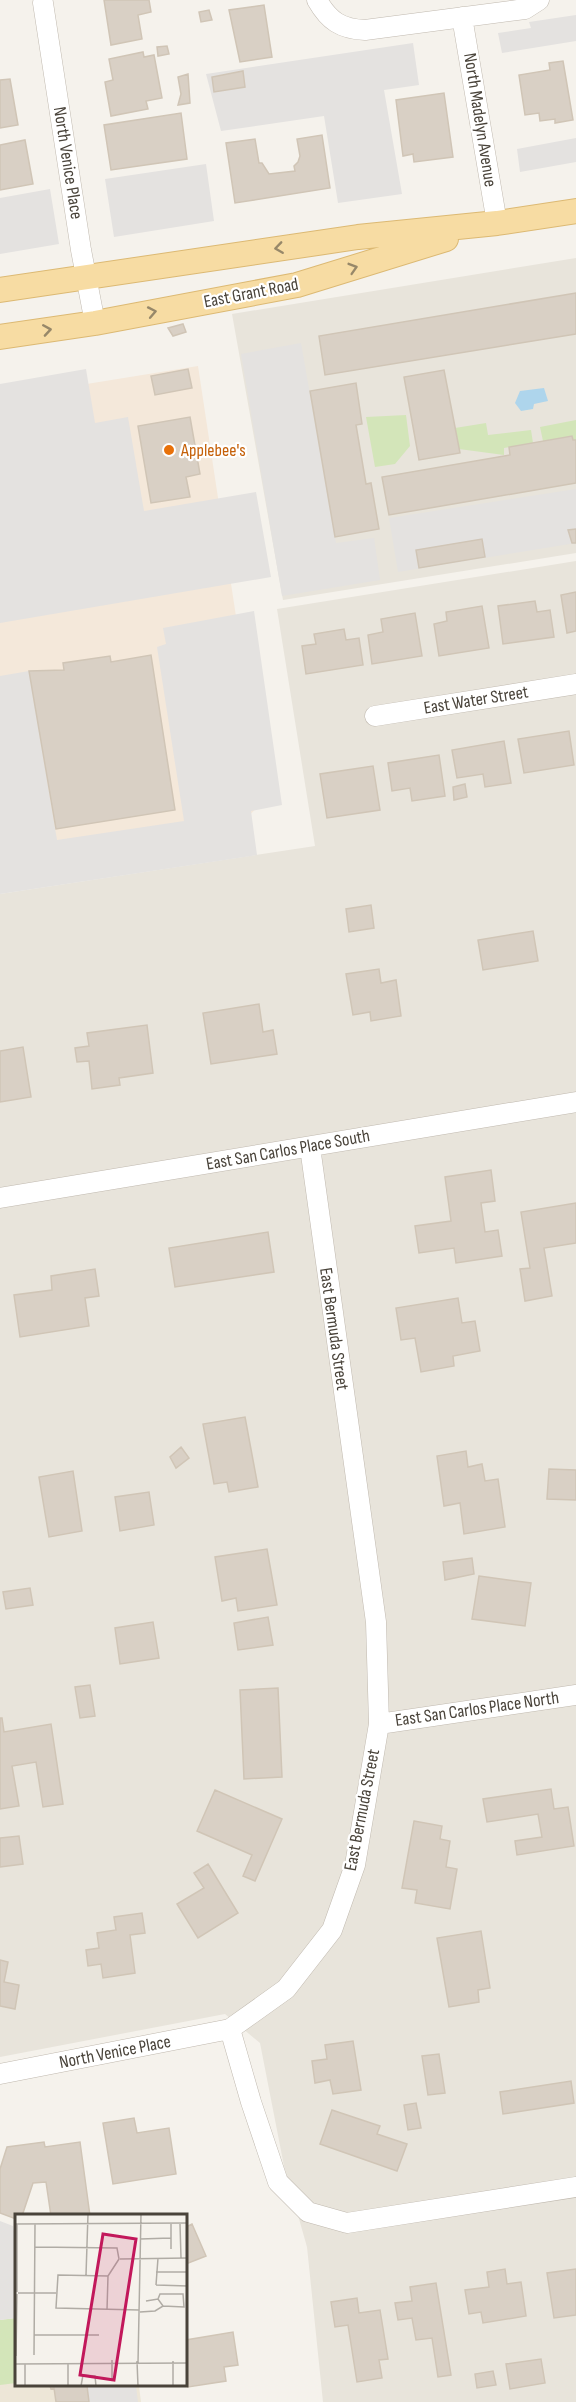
<svg xmlns="http://www.w3.org/2000/svg" width="576" height="2402" font-family="'Sofia Sans Condensed',sans-serif">
<style>
.residential{fill:#e8e4db}
.commercial{fill:#f4e8da}
.education{fill:#ede6d7}
.green{fill:#d3e5b9}
.parking{fill:#e4e2e0}
.water{fill:#aed5ec}
.building{fill:#d9d0c5;stroke:#d0c5b6;stroke-width:1.5}
.lines{fill:none;stroke-linecap:round;stroke-linejoin:round}
.minor-casing{stroke:#c0b9af;stroke-width:21}
.major-casing{stroke:#dcb973;stroke-width:26}
.minor{stroke:#fff;stroke-width:20}
.major{stroke:#f7dca3;stroke-width:24}
.oneway{stroke:#978869}
.food-dot{fill:#e8710a;stroke:#fff;stroke-width:2}
.labels{text-anchor:middle;dominant-baseline:central;stroke-width:4.5;stroke-linejoin:round;paint-order:stroke}
.street-label{font-size:18px;fill:#49433a;stroke:#fff}
.food-label{font-size:18px;fill:#c56008;stroke:#fff;text-anchor:start}
.inset-road{fill:none;stroke:#b0aca5;stroke-width:1.5}
.view{fill:#c2185b;fill-opacity:0.15;stroke:#c2185b;stroke-width:3}
.inset-edge{fill:none;stroke:#49433a;stroke-width:3}
</style>
<rect width="100%" height="100%" fill="#f5f2ec"/>
<!-- residential -->
<path class="residential" d="M576,258V553L283,600L232,314Z
M576,561V2402H323L307,2247L284,2166L260,2043L225,2014L0,2057V894L315,846L277,609Z"/>
<!-- commercial -->
<path class="commercial" d="M198,366L264,801L219,845L0,880V398Z"/>
<!-- education -->
<path class="education" d="M16,2318V2386H139L141,2402H0V2320Z"/>
<!-- green -->
<path class="green" d="M406,415L410,446L395,464L375,467L366,417Z
M576,420V440H573L572,436L543,441L540,427Z
M486,423L488,435L531,430L533,443L504,448V455L459,449L455,428Z
M16,2318V2383L0,2385V2320Z"/>
<!-- parking -->
<path class="parking" d="M576,15V41L502,53L498,33L531,28L529,22Z
M413,43L419,85L384,90L402,194L338,203L324,116L221,131L206,74Z
M576,138V162L520,172L517,149Z
M206,164L214,221L114,237L105,179Z
M50,189L59,244L0,254V198Z
M301,343L336,543L374,538L380,580L282,596L241,354Z
M86,369L95,423L128,417L144,511L256,492L271,577L0,623V384Z
M576,489V543L398,572L389,518Z
M254,611L282,805L251,811L257,855L0,894V676L29,671L57,840L184,821L157,647L166,644L163,628Z
M0,2221L13,2226L16,2243V2318L0,2320Z
M87,2386H136L138,2402H89Z"/>
<!-- water -->
<path class="water" d="M544,388L548,401L534,404L533,409L521,411L515,403L520,391Z"/>
<!-- building -->
<path class="building" d="M104,0H149L151,12L138,15L142,39L111,45Z
M264,5L272,57L240,62L229,10Z
M209,10L212,20L201,22L199,12Z
M167,46L169,54L158,56L157,47Z
M143,52L144,57L154,55L162,98L146,101L148,109L111,116L105,82L113,80L109,59Z
M563,61L573,120L555,123V119L540,121L539,113L525,115L519,75L550,70L549,63Z
M243,71L245,87L214,92L212,77Z
M188,74L190,103L178,105L181,94L178,77Z
M10,79L18,125L0,128V80Z
M444,93L453,157L414,162L413,154L403,156L396,100Z
M181,113L187,159L111,170L104,125Z
M322,135L330,188L235,203L226,143L255,139L259,163H262L269,174L295,171L294,166L298,162L300,156L297,139Z
M25,140L33,184L0,190V145Z
M576,293V334L325,375L319,336Z
M183,324L186,332L173,336L168,328Z
M188,369L192,388L155,395L151,376Z
M444,370L460,453L419,460L404,377Z
M356,383L362,424L356,425L366,484L371,483L379,529L335,537L310,391Z
M190,417L200,474L186,477L190,497L151,503L138,426Z
M572,436L573,440H576V483L389,515L382,477L510,455L509,447Z
M576,529V543H572L568,530Z
M482,539L485,557L419,568L416,550Z
M576,592V631L567,633L561,595Z
M535,601L537,612L550,610L554,637L503,644L498,606Z
M482,606L489,648L439,656L434,624L447,621L446,612Z
M415,613L422,656L372,664L368,635L383,632L381,619Z
M344,629L346,640L359,638L363,665L306,674L302,646L316,644L314,634Z
M151,655L175,810L56,829L29,671L64,670L63,663L110,656L111,662Z
M569,731L574,765L524,773L518,739Z
M504,741L511,783L485,787L483,774L457,778L452,750Z
M439,755L445,796L412,801L410,788L392,791L388,763Z
M373,766L380,810L327,818L320,774Z
M465,784L467,797L454,800L453,787Z
M371,905L374,928L349,932L346,909Z
M533,931L538,961L483,970L478,940Z
M379,969L381,983L396,980L401,1016L371,1021L370,1012L353,1015L346,974Z
M259,1004L263,1032L273,1030L277,1054L211,1064L203,1013Z
M147,1025L153,1073L119,1078L120,1085L92,1089L89,1061L77,1062L75,1048L89,1046L87,1033Z
M23,1047L31,1097L0,1102V1051Z
M491,1170L495,1201L481,1203L485,1232L498,1230L502,1256L456,1263L454,1248L419,1253L415,1226L451,1221L445,1177Z
M576,1203V1243L544,1248L552,1296L525,1301L520,1269L530,1268L521,1212Z
M268,1232L274,1272L175,1287L169,1248Z
M95,1269L99,1296L85,1298L89,1326L20,1337L14,1295L52,1290L51,1276Z
M458,1298L462,1323L475,1321L480,1351L453,1356L454,1366L421,1372L415,1338L401,1340L396,1308Z
M245,1417L258,1487L229,1492L227,1482L214,1484L203,1424Z
M181,1447L189,1458L176,1468L170,1457Z
M466,1451L468,1467L482,1464L485,1481L498,1479L505,1527L464,1534L460,1503L444,1506L437,1456Z
M549,1469L576,1470V1500L547,1499Z
M73,1471L82,1531L49,1537L39,1477Z
M149,1492L154,1525L120,1531L115,1497Z
M267,1549L277,1605L238,1611L236,1598L222,1601L215,1557Z
M472,1558L474,1574L445,1580L443,1562Z
M479,1576L531,1583L525,1626L472,1619Z
M30,1588L33,1605L6,1609L3,1592Z
M268,1617L273,1645L238,1650L234,1623Z
M153,1622L159,1658L120,1664L115,1628Z
M90,1685L95,1716L80,1718L75,1687Z
M278,1688L282,1777L244,1779L240,1690Z
M0,1718H2L4,1732L51,1724L63,1804L43,1807L36,1762L12,1766L19,1806L0,1809Z
M551,1789L554,1809L568,1807L574,1846L517,1855L515,1841L542,1837L538,1814L487,1822L483,1799Z
M215,1790L282,1819L255,1881L243,1876L252,1855L197,1831Z
M414,1821L442,1826L440,1839L450,1841L446,1867L457,1869L450,1909L415,1903L417,1890L402,1888Z
M19,1836L23,1864L0,1867V1838Z
M208,1864L238,1913L198,1938L177,1904L204,1888L194,1873Z
M142,1913L145,1933L130,1935L135,1973L103,1978L101,1964L88,1966L86,1950L99,1948L97,1933L116,1930L114,1917Z
M481,1931L490,1988L478,1990L479,2002L449,2007L437,1938Z
M0,1960L8,1962L4,1982L19,1985L15,2009L0,2006Z
M353,2041L361,2090L333,2094L330,2080L315,2083L312,2061L327,2059L325,2045Z
M439,2054L445,2093L428,2095L422,2056Z
M571,2081L574,2103L503,2114L500,2092Z
M416,2103L421,2128L408,2130L404,2105Z
M332,2110L380,2126L377,2134L407,2144L397,2171L320,2144Z
M134,2118L137,2133L169,2128L176,2174L113,2184L103,2123Z
M44,2142L45,2147L80,2142L90,2216H51L46,2182L33,2183L22,2216H16V2219L0,2213V2169L7,2147Z
M192,2224L206,2256L186,2264V2227Z
M505,2269L507,2284L521,2282L526,2316L483,2323L481,2312L469,2314L465,2290L489,2287L487,2272Z
M576,2269V2315L554,2318L547,2273Z
M436,2283L451,2375L438,2377L432,2338L416,2340L412,2318L398,2320L395,2303L412,2301L410,2287Z
M357,2298L359,2313L380,2310L388,2359L379,2360L382,2378L357,2382L348,2325L335,2327L331,2302Z
M233,2332L238,2365L224,2367L226,2381L188,2387L186,2340Z
M541,2359L545,2383L510,2389L506,2364Z
M493,2371L496,2385L477,2388L475,2374Z
M50,2386H87L89,2402H56L54,2388L51,2389Z"/>
<g class="lines">
<!-- minor casing -->
<g class="minor-casing">
<path id="minor" d="M317,0C329,21 341,29 365,30L525,9L539,0
M43,3L81,250L95,323
M462,17L497,223
M375,716L576,684
M310,1147L376,1622L379,1724L355,1865L332,1930L286,1989L230,2029L251,2102L278,2182L308,2212L347,2223L576,2187
M0,1198L576,1102
M379,1724L576,1695
M0,2074L230,2029"/>
</g>
<!-- major casing -->
<g class="major-casing">
<path id="major" d="M0,290L358,237L497,223L576,211
M0,337L95,323L297,285L446,239"/>
</g>
<!-- minor -->
<use href="#minor" class="minor"/>
<!-- major -->
<use href="#major" class="major"/>
</g>
<!-- one-way arrows -->
<defs><path id="oneway-chevron" d="M-2-3.5L2.5 0L-2 3.5" fill="none" stroke-width="1.6" stroke-linecap="round" stroke-linejoin="round" transform="scale(1.5)"/></defs>
<g class="oneway">
<use href="#oneway-chevron" transform="translate(279 248) rotate(172)"/>
<use href="#oneway-chevron" transform="translate(353 268) rotate(-17)"/>
<use href="#oneway-chevron" transform="translate(152 312) rotate(-11)"/>
<use href="#oneway-chevron" transform="translate(47 330) rotate(-9)"/>
</g>
<!-- markers -->
<circle class="food-dot" cx="169" cy="450" r="6"/>
<g class="labels">
<!-- street labels -->
<g class="street-label">
<text transform="translate(480 120) rotate(81)">North Madelyn Avenue</text>
<text transform="translate(68 163) rotate(81)">North Venice Place</text>
<text transform="translate(251 293) rotate(-11)">East Grant Road</text>
<text transform="translate(476 700) rotate(-9)">East Water Street</text>
<text transform="translate(288 1150) rotate(-10)">East San Carlos Place South</text>
<text transform="translate(334 1329) rotate(82)">East Bermuda Street</text>
<text transform="translate(477 1709) rotate(-8)">East San Carlos Place North</text>
<text transform="translate(362 1810) rotate(-79)">East Bermuda Street</text>
<text transform="translate(115 2052) rotate(-11)">North Venice Place</text>
</g>
<!-- food labels -->
<g class="food-label">
<text x="181" y="450">Applebee's</text>
</g>
</g>
<!-- overview -->
<g transform="translate(15 2214)">
<rect width="172" height="172" fill="#f5f2ec"/>
<path class="inset-road" d="M156,9V35M0,10L173,9M165,10L166,44M125,25L156,24M20,33L102,34L104,45L93,62L92,96M105,45L173,44M141,58H173M71,61L73,0M93,62L43,61L41,94L124,96M141,71L173,72M141,71L143,44M2,78V10M3,79H41M131,87L143,85L148,92M125,98L140,97L148,92L169,93L168,80H145L143,85M19,121H84M19,141L20,10M1,142L2,80M97,146V166M122,147L123,172M123,149L126,0M0,150L173,149M10,150V172M53,150V172M66,172L68,161L80,162L81,172M158,172V147"/>
<path class="view" d="M88,20L121,25L99,166L65,161Z"/>
<rect width="172" height="172" class="inset-edge"/>
</g>
</svg>
